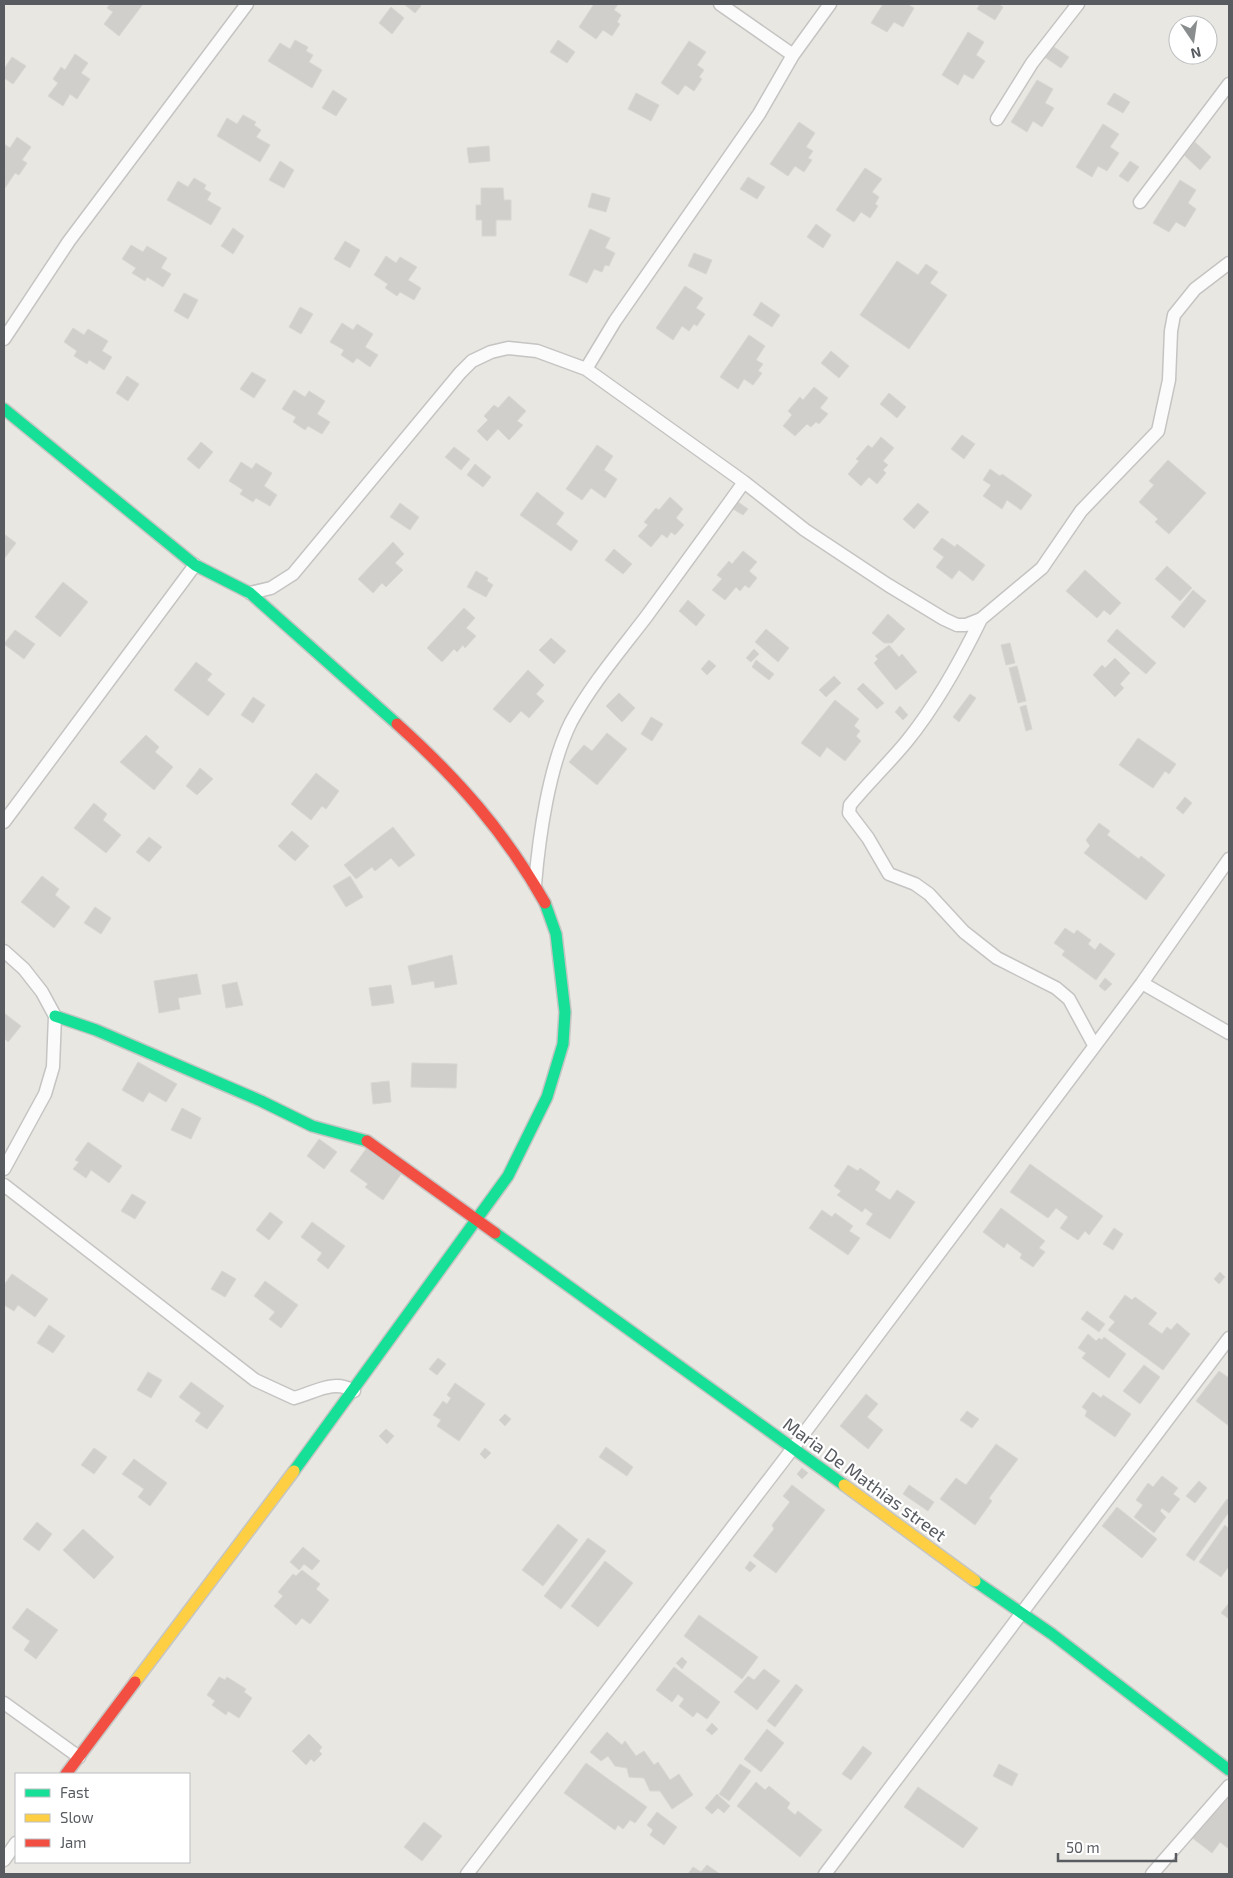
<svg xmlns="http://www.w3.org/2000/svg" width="1233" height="1878" font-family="'Exo 2',sans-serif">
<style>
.building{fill:#d0cfcc;stroke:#d8d6d1}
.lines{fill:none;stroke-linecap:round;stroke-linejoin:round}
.street-casing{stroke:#c5c4c3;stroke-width:15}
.fast-casing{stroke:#c5c5c4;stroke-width:14}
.slow-casing{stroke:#c5c5c4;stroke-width:14}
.jam-casing{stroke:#c5c5c4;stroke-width:14}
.street{stroke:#fcfbfb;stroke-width:12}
.fast{stroke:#16e098;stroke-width:11}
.slow{stroke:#ffcf43;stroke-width:11}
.jam{stroke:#f24e42;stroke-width:11}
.labels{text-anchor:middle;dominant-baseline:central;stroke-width:4.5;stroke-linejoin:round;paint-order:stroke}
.street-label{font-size:18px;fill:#585c61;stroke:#fff}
</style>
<rect width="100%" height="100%" fill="#e8e7e2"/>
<!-- building -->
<path class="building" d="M110,4H143L119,36L104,24L113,12L107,8Z
M404,4H419L421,6L415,13Z
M594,4H618L614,10L621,15L617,22L620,24L612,36L603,30L596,39L579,27Z
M883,4H907L914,8L903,27L894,22L887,32L871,23Z
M980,4H998L1003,7L995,20L977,9Z
M391,7L404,18L392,34L379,23Z
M968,32L984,42L976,55L985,61L973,79L964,74L958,85L942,75Z
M295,40L308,47L306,51L313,55L309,62L322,70L312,88L268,61L280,43L290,49Z
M558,40L575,52L567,63L550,52Z
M689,41L706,52L697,65L704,70L699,77L702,79L694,91L685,85L678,95L661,83Z
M1051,45L1069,57L1061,68L1043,56Z
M75,54L88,63L81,73L90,79L77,99L70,94L63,106L48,96L58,83L53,79L61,67L65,70Z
M12,57L26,66L13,84L4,78V69Z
M1037,80L1053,89L1045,103L1054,108L1042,127L1033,121L1027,132L1011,122Z
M333,90L347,99L336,116L322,108Z
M636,93L659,105L651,121L628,109Z
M1114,93L1130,102L1123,113L1107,104Z
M243,115L256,122L254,125L261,130L256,137L270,145L260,162L217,136L227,118L237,124Z
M799,122L815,133L806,147L813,151L808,158L812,160L804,172L795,166L788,176L770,164Z
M1103,124L1119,134L1110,147L1119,153L1107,171L1098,166L1092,177L1076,167Z
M17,137L31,147L22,160L27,163L19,175L15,173L5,188L4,144L10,148Z
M1195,142L1211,157L1200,170L1184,155Z
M489,146L490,161L469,163L467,148Z
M280,161L294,170L284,188L269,180Z
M1130,161L1139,167L1128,182L1119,176Z
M865,168L882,179L872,192L879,197L875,204L878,206L870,218L861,212L854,222L836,210Z
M748,177L765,187L757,199L740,189Z
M194,178L206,185L204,189L211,193L207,200L221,208L211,225L167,200L178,181L188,187Z
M1180,180L1196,190L1188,203L1196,209L1185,227L1176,222L1169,232L1153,223Z
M481,188H503L504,200H511V220H496V236H482V220H476V205H481Z
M592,193L610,198L606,212L588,207Z
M816,224L831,235L823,248L807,237Z
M233,228L244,236L233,254L221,246Z
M590,229L610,238L605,248L615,253L609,266L605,265L602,272L594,269L587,283L569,275Z
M345,241L360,250L350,268L334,259Z
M131,245L143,252L147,246L167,258L161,268L171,274L163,287L147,277L145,281L132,273L136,268L122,259Z
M694,253L712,260L706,274L688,266Z
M386,256L396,263L400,257L417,267L408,280L421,288L414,300L400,292L397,296L385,288L388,284L374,275Z
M897,261L918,275L926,264L938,272L930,283L947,295L909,349L860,315Z
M685,286L703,298L696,308L705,314L697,326L694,324L689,331L682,326L673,340L656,328Z
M184,293L198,300L188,319L174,311Z
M761,302L780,315L772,327L753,315Z
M300,307L313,314L301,334L289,327Z
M342,323L353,330L357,324L373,334L365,347L378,355L370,367L357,358L353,363L341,355L344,350L330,342Z
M73,328L84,335L88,329L108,341L102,351L112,357L104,370L89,360L87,364L74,356L77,351L64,342Z
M749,335L765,346L756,360L763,364L758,371L762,373L753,385L744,379L738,389L720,377Z
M831,351L849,366L839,378L821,363Z
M252,372L266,380L254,398L240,389Z
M127,376L139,384L128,401L116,393Z
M814,387L828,398L820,408L828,414L819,424L816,422L811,427L807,424L795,436L783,426L792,415L788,411L800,397L803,400Z
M294,390L305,397L309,391L325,401L317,414L330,422L322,434L308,426L305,430L293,422L296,417L282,409Z
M889,393L906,407L897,418L880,404Z
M509,396L526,411L517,421L523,425L509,440L498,429L487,441L477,431L488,420L484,416L494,405L498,408Z
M962,435L975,444L964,459L951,449Z
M881,437L894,448L883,461L888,465L883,470L886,473L877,484L869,477L861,486L848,474L859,461L856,459L868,445L872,448Z
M201,442L213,452L199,469L187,459Z
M597,445L613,456L604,470L617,479L605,498L591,488L582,500L566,489Z
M454,447L470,459L461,470L445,457Z
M1168,460L1206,493L1169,534L1155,522L1158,519L1139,502L1154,485L1149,481Z
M241,462L252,469L256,463L272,473L264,486L277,495L270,506L256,498L253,502L240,494L243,490L229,481Z
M475,464L491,477L483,487L467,475Z
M990,469L1000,476L1002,474L1032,495L1021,510L1007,500L1002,509L983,496L991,485L983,480Z
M537,492L564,513L556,524L578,541L571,551L520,515Z
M670,497L683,509L676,518L684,525L675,535L671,532L667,538L662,534L651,547L638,536L648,525L644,522L656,508L659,510Z
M738,502L748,509L743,515L733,509Z
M400,503L419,517L410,530L390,517Z
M918,503L929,512L914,529L903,519Z
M4,534L16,543L4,559Z
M942,538L955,547L957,544L985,565L973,581L959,570L952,579L936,567L944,557L933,549Z
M393,542L404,554L395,563L403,570L386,587L382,583L373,593L358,579Z
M614,549L632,564L623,574L605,560Z
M743,551L757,562L749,571L757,578L749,588L745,585L740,591L736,587L725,600L712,590L722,579L717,575L729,561L732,564Z
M1167,566L1192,588L1180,601L1155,579Z
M1085,570L1121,603L1110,615L1104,610L1097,618L1066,591Z
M476,571L488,578L487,581L493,585L486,597L467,587Z
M63,582L88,602L60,637L35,617Z
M1193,590L1206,601L1184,628L1171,617Z
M688,600L705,615L696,626L679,611Z
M464,608L475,618L466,628L476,636L465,648L463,645L457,652L454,649L442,662L427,648Z
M888,614L905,629L892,643H884L872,633Z
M766,629L789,648L778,662L755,642Z
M1117,629L1156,663L1146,674L1107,641Z
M15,630L35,644L24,659L4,644Z
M551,638L566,651L554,664L539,650Z
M1010,643L1015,663L1006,665L1001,645Z
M889,645L899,657L902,654L917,672L896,690L874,663L878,659L875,656Z
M754,649L759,654L751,662L746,658Z
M1115,658L1130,673L1120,684L1124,688L1115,697L1093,675L1102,665L1105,668Z
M709,660L716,666L707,675L701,669Z
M756,660L774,674L769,680L752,667Z
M196,662L212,674L207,680L225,694L208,716L174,690Z
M1017,666L1026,701L1018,703L1009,668Z
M528,670L544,685L536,694L544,701L529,718L521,711L510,723L493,709Z
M834,676L841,683L826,697L819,690Z
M863,683L884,703L877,709L857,689Z
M619,693L635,708L622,722L606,706Z
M970,694L976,698L959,722L953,717Z
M253,697L265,705L253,723L241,715Z
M835,700L859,719L854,726L860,731L856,736L861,741L845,761L827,747L820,757L801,743Z
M1026,705L1032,729L1026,731L1020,707Z
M900,706L908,715L903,720L895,712Z
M651,717L663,724L652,741L641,734Z
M607,733L627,749L597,785L569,762L584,745L592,751Z
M146,735L159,747L155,752L173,767L154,790L120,762Z
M1138,738L1176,764L1169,774L1165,771L1153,788L1119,765Z
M200,768L213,779L197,795L186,786Z
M316,773L339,791L326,809L322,806L311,820L291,804Z
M1185,797L1192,803L1183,814L1176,808Z
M94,803L107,814L103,820L121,835L106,853L74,828Z
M1099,823L1110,831L1107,835L1139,859L1141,856L1165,875L1146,900L1084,853L1090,846L1086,840Z
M393,827L415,855L399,867L391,858L375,871L372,867L356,879L344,865Z
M292,831L309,846L295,861L278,846Z
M149,837L162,847L149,862L136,852Z
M42,876L59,889L55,895L70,907L54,928L21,902Z
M350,876L363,897L346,907L333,886Z
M95,907L111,918L101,934L84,923Z
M1065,928L1074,934L1077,930L1091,940L1088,944L1095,950L1100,943L1115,954L1096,980L1062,955L1065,951L1054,943Z
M452,955L457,984L435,988L434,981L412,985L408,966Z
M197,974L201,994L178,998L180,1009L159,1013L154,981Z
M1105,978L1112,984L1105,991L1099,986Z
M237,982L243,1005L226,1008L222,985Z
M391,985L394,1003L372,1006L369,988Z
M4,1013L21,1026L8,1042L4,1038Z
M138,1062L177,1084L166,1102L149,1092L143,1102L122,1090Z
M412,1063L457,1064L456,1088L411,1087Z
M389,1081L391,1102L373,1104L371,1083Z
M182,1108L201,1118L191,1139L171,1130Z
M319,1139L337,1152L324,1169L307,1156Z
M88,1142L122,1166L109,1183L91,1170L86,1178L73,1169L79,1162L75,1160Z
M366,1149L401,1174L383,1200L365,1187L368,1184L350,1171Z
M1030,1164L1103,1216L1089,1235L1085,1231L1078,1240L1060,1228L1068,1217L1056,1208L1048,1218L1010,1192Z
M848,1165L858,1171L860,1168L880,1182L875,1190L890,1200L897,1190L915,1202L890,1239L866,1224L873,1214L865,1208L862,1212L837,1195L841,1191L834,1186Z
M132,1194L146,1202L135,1219L121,1211Z
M1001,1208L1045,1241L1039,1248L1045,1252L1033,1267L1020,1258L1022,1254L1007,1243L1004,1248L983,1232Z
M822,1210L832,1217L835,1213L853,1226L849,1231L860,1238L848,1255L809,1228Z
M270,1212L283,1222L269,1240L256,1230Z
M312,1222L345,1246L328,1269L317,1260L322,1253L301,1237Z
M1114,1228L1123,1234L1113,1250L1103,1244Z
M222,1271L236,1279L225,1297L211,1289Z
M1220,1272L1225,1277L1219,1284L1214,1279Z
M12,1274L48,1299L35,1317L18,1305L14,1311L4,1305V1285Z
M265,1281L298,1305L281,1328L269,1319L275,1312L254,1296Z
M1125,1295L1132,1300L1135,1297L1157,1313L1148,1324L1162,1334L1167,1327L1171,1330L1177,1323L1190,1334L1163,1370L1108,1330L1115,1322L1109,1317Z
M1087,1311L1105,1324L1099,1332L1081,1319Z
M49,1325L65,1336L53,1353L37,1343Z
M1088,1334L1096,1341L1099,1338L1102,1340L1104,1337L1126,1354L1109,1378L1082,1358L1086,1353L1078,1348Z
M438,1358L446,1364L437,1375L429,1369Z
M1144,1365L1160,1377L1140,1404L1123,1391Z
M1219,1371L1229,1378V1426L1196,1401Z
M148,1372L162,1380L151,1398L137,1390Z
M191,1382L224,1406L207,1429L195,1421L201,1413L179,1397Z
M455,1383L485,1404L459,1441L437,1426L441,1420L433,1415L443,1401L447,1404L451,1398L447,1395Z
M1093,1392L1101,1398L1103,1395L1131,1414L1115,1437L1085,1416L1087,1411L1082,1407Z
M866,1394L878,1404L867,1417L883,1430L868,1449L840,1426Z
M967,1411L979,1419L972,1428L960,1420Z
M505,1414L511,1419L505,1426L499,1420Z
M386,1429L394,1436L387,1444L379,1436Z
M996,1444L1018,1459L989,1498L992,1501L975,1525L940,1499L956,1478L966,1485Z
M606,1447L633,1467L627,1476L599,1457Z
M94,1448L107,1457L94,1474L81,1465Z
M485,1448L491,1453L485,1459L480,1454Z
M134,1459L167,1483L150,1506L138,1497L144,1489L122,1474Z
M802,1468L808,1473L802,1479L797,1474Z
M1162,1476L1178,1488L1173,1494L1180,1499L1169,1513L1162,1508L1160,1511L1166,1517L1154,1533L1134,1517L1143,1505L1136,1500L1148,1483L1153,1487Z
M1199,1481L1207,1488L1195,1503L1186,1496Z
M792,1485L825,1510L776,1573L753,1556L774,1529L772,1525L790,1502L783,1496Z
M909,1485L934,1502L928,1511L903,1494Z
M1227,1499L1229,1501V1512L1194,1561L1186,1555Z
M1117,1507L1157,1539L1142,1558L1102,1526Z
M37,1522L52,1534L39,1551L23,1539Z
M558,1524L578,1540L543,1586L522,1570Z
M1225,1525L1229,1529V1566L1221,1577L1199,1562Z
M83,1529L114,1557L94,1579L63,1550Z
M588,1538L606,1551L561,1609L544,1596Z
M303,1547L320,1561L312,1570L304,1564L299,1570L290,1562Z
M605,1561L633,1583L598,1627L571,1606Z
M750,1561L756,1566L750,1572L745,1568Z
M302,1570L320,1584L316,1589L329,1600L310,1624L302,1618L296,1625L274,1606L283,1596L278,1592L293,1574L296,1576Z
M1229,1603V1619L1221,1613Z
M27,1608L58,1630L36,1659L24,1650L30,1641L12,1628Z
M699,1615L758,1657L742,1679L684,1636Z
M682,1657L687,1662L682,1669L676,1663Z
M674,1667L720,1702L707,1719L697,1712L693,1717L679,1706L684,1699L678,1694L672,1702L656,1690Z
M764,1669L780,1681L757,1710L734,1692L748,1676L754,1680Z
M219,1677L225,1680L227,1677L246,1689L244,1692L252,1698L239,1718L228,1711L226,1715L212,1705L215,1701L207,1695Z
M796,1684L803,1690L775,1727L767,1721Z
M712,1723L718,1729L712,1735L706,1730Z
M767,1729L784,1743L761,1772L744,1759Z
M607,1732L622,1745L625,1741L636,1756L644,1751L654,1765L658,1762L670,1780L679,1774L693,1795L672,1809L660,1791H650L644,1778L629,1777L627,1768L615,1766L608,1756L601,1761L590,1752Z
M309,1734L322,1747L319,1751L322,1754L314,1762L311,1759L306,1765L292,1751Z
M863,1746L872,1753L851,1780L842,1774Z
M586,1763L647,1807L635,1823L630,1820L623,1829L618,1825L615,1830L564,1793Z
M740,1764L751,1771L729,1801L719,1794Z
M999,1764L1018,1774L1012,1786L993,1776Z
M756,1782L765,1790L769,1786L790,1803L787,1808L795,1815L798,1811L822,1830L800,1857L737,1806Z
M918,1787L978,1828L963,1848L904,1807Z
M717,1794L730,1806L724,1813L718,1808L712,1814L705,1808Z
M1222,1795L1229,1800V1849L1220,1842L1212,1853L1191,1837Z
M657,1812L677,1827L664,1845L650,1835L653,1830L647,1825Z
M424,1822L442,1836L422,1861L404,1847Z
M707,1865L720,1874H688L693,1867L701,1872Z"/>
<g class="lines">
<!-- street casing -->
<g class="street-casing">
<path id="street" d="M720,4L793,55
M997,119L1032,63L1078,4
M1140,202L1229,84
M4,339L69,241L247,4
M586,369L615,321L759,114L793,55L830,4
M250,593L271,588L293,574L460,373L472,361L491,352L508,348L537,351L586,369L744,482L805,530L888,585L944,619L957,625H966L981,619L1042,568L1081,511L1158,431L1169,380L1171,331L1174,315L1195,289L1229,263
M981,619C960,662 937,704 907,741C889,763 868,783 850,805L849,813L868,838L889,874L915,884L929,894L964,932L997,958L1056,988L1069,999L1094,1045
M4,822L195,565
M535,885C539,836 549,766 571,722C591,685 620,651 646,617C679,572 712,527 744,482
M4,951L24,969L42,992L55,1016L53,1067L45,1094L4,1169
M1142,983L1229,1033
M4,1185L255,1380L294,1398C316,1392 333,1379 354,1391
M4,1703L79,1757
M4,1860L16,1843
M467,1874L793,1448L1142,983L1229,859
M825,1874L1229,1338
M1152,1874L1229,1786"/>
</g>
<!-- fast casing -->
<g class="fast-casing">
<path id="fast" d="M4,409L195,565L250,593L397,724
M55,1016L96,1030L261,1101L312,1126L367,1141
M495,1233L844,1485
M294,1471L508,1176L547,1097L563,1044L565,1012L556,934L545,903
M975,1581L1052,1634L1229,1770"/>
</g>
<!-- slow casing -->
<g class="slow-casing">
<path id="slow" d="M844,1485L975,1581
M135,1682L294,1471"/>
</g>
<!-- jam casing -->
<g class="jam-casing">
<path id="jam" d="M397,724C457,778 505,832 545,903
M367,1141L495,1233
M66,1774L135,1682"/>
</g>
<!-- street -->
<use href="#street" class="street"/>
<!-- fast -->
<use href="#fast" class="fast"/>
<!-- slow -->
<use href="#slow" class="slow"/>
<!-- jam -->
<use href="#jam" class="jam"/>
</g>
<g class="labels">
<!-- street labels -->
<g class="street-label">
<text transform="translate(865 1479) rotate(36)">Maria De Mathias street</text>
</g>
</g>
<!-- border -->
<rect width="1233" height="1878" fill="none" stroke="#585c61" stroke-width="10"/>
<!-- legend -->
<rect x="15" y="1773" width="175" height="90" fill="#ffffff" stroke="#bcbec0"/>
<rect x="25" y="1789" width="25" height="8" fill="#16e098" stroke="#bcbec0"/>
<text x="60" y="1798" font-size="15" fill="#585c61">Fast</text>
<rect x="25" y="1814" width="25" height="8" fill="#ffcf43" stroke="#bcbec0"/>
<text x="60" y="1823" font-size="15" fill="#585c61">Slow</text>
<rect x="25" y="1839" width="25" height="8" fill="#f24e42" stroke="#bcbec0"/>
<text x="60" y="1848" font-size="15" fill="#585c61">Jam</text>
<!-- north arrow -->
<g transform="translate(1193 40) rotate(167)"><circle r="24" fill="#ffffff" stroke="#bcbec0"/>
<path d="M0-4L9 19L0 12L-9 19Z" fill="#8a8d8e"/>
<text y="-8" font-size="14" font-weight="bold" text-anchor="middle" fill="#585c61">N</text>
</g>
<!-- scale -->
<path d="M1058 1853v8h118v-8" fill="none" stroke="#585c61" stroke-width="2.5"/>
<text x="1066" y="1853" font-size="15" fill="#585c61" stroke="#ffffff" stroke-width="4" paint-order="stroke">50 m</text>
</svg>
